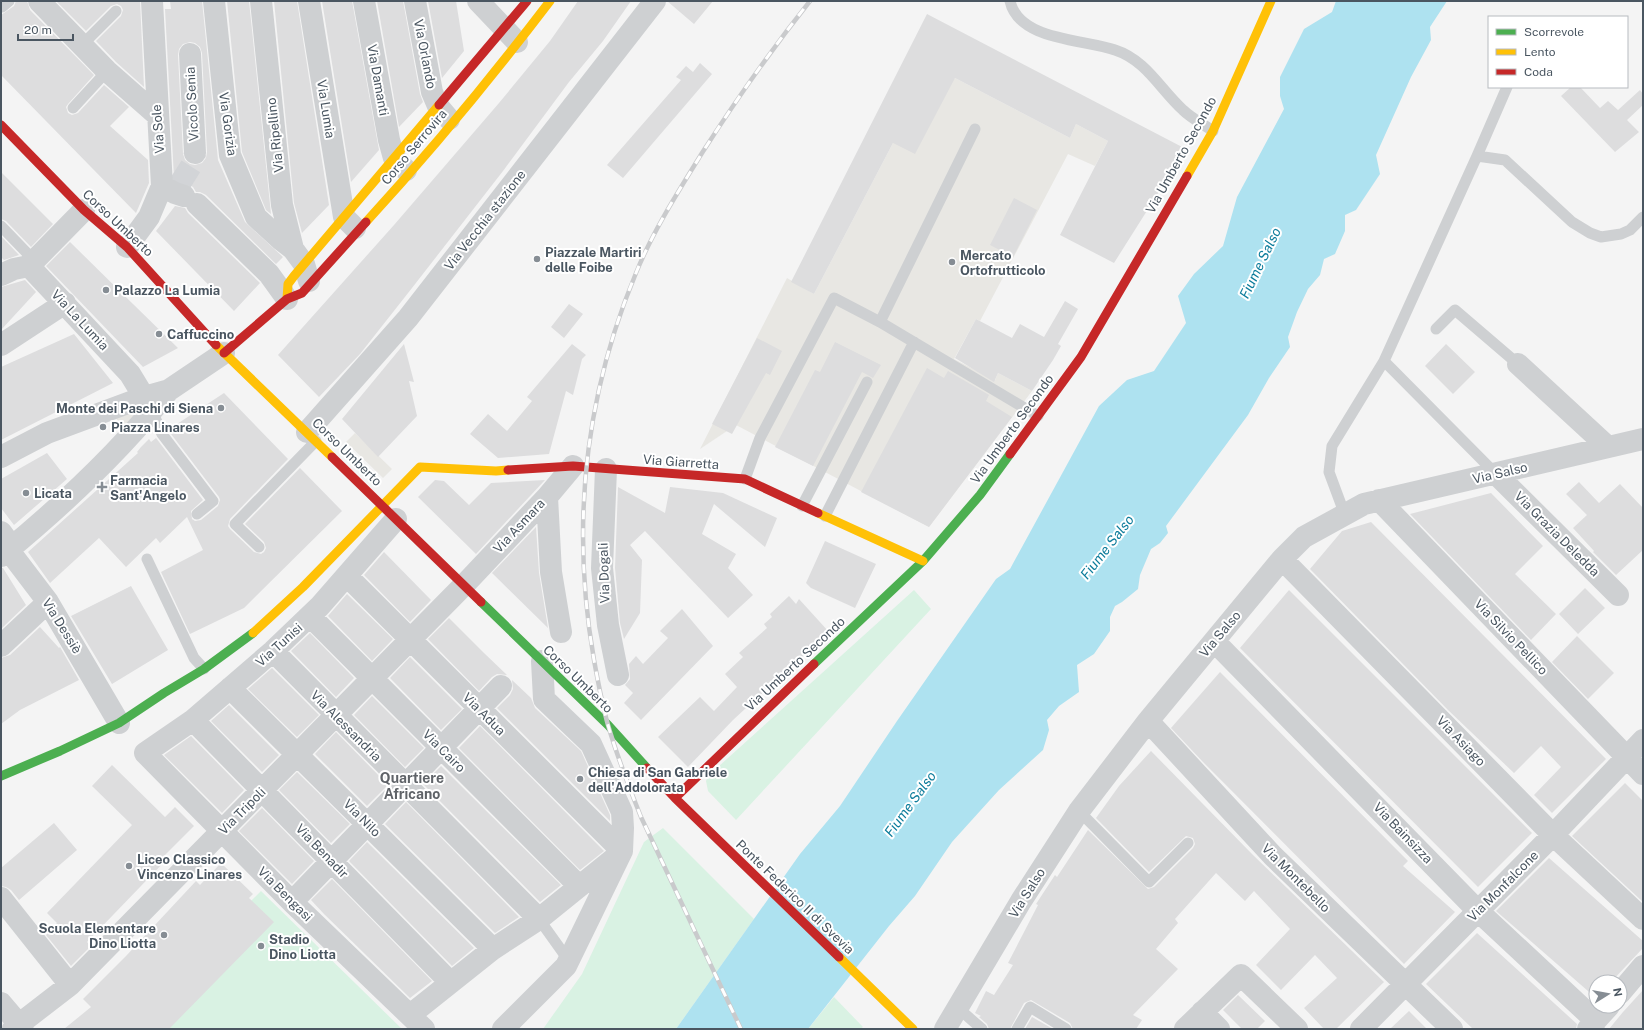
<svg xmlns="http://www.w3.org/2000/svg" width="1644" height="1030" font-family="'Public Sans',sans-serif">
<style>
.commercial{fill:#e8e7e3}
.green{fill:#d9f2e3}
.water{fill:#aee2f0}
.building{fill:#ddddde;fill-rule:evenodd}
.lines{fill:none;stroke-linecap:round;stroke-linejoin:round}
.street-tunnel{stroke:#d2d4d7;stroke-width:22;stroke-dasharray:22 11;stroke-linecap:butt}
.lane{stroke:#ced0d2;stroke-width:11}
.street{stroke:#ced0d2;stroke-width:22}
.fast{stroke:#4caf50;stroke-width:9}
.slow{stroke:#ffc107;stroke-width:9}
.jam{stroke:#c62828;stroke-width:9}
.rail-casing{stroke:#c9cacc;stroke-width:4.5}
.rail{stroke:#fff;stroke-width:3;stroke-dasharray:9;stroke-linecap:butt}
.poi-dot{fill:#868d94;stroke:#fff;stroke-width:1.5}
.labels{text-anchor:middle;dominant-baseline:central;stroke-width:4;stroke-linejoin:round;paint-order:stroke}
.street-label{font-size:13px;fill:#4a5661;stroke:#fff}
.poi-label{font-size:13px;font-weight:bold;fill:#4a5661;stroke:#fff;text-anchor:start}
.water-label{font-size:14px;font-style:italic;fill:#0c7c9b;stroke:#fff}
.neighbourhood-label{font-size:14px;font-weight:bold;fill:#5f6368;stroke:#fff}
</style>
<rect width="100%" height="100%" fill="#f4f4f4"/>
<!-- commercial -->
<path class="commercial" d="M955,78L1070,138L1076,124L1108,141L1095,166L1068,154L980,321L976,319L954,359L995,380L998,373L1032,391L929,527L736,425L700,449L787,278L814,294L893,143Z
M146,404L124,431L116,418Z
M355,433L392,469L383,478L346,442Z"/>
<!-- green -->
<path class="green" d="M914,590L931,609L736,820L708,791L706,781L708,776Z
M663,828L754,919L676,1029H543L582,974L644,842Z
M261,891L402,1029H122Z
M834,997L863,1027L860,1029H808Z"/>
<!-- water -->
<path class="water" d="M1336,1H1447L1430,27L1431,40L1411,77L1376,155L1380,174L1356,210L1345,215V231L1335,254L1324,259L1320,275L1308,289L1297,312L1288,337L1290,347L1269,378L1248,415L1166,526L1168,533L1160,543L1151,549L1140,575L1138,589L1122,602L1115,606L1110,617V631L1094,654L1077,665L1079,692L1059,706L1047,720L1049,730L1043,750L999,790L952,842L915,896L889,926L808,1029H676L800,854L840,806L897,721L996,579L1010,569L1099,406L1127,380L1154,371L1186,323L1178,296L1194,274L1223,246L1237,197L1284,109L1280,96V77L1304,29L1332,12Z"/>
<!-- building -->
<path class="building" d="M16,1H27L30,10L94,75L68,104L66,107L68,113L72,115L78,113L104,85L129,107L110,126L148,160L149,183L136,213L1,75V15L14,6Z
M56,1H140L144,87L116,62L96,41L121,16L123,10L121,6L117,4L111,6L86,31Z
M170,1H202L218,160L245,222L283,257L276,264L206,195L200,192H196L193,187L188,184L174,178L165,9H171ZM190,42L195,43L200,47L202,53L207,152L206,158L202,163L195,165L190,164L185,160L183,154L178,55L179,49L183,44Z
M227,1H249L271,214L266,210L242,152Z
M274,1H297L329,205L302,233L294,203Z
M322,1H352L379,150L351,182Z
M377,1H403L420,94L423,102L399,127Z
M428,1H456L464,51L442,78Z
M578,1H631L603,41L569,82L503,171L412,288L360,354L319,397L278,355L394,225L499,103L550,41Z
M667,1H713L694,24Z
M927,14L1186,149L1114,263L1060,235L1108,141L1076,124L1070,138L955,78L915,154L893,143L814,294L791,282Z
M700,63L712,74L623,178L607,165L681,80L676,77L686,66L693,72Z
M1571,87H1580L1600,108L1608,101L1618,110L1640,90L1643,94V105L1627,120L1639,132L1615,152L1561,96Z
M1,172L53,224L31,247L6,221L1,219Z
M1014,198L1037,210L1013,257L990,245Z
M175,206L185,208L188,213L260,283L234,311L156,231Z
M1,236L19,255L4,260L1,257Z
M70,242L133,304L178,348L143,367L46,266Z
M25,280L36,292L1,330V287Z
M1065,301L1078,309L1058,344L1061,346L1053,360L1032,391L998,373L994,382L955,358L976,319L1012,338L1020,324L1044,337Z
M569,304L583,314L564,338L551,327Z
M74,334L113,383L1,440V367Z
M757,338L782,351L770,375L766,373L732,434L712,424Z
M835,342L881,365L873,378L862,372L813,466L775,447L815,370L820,372Z
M404,344L414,382L409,381L417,416L378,457L342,419Z
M572,344L586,355L582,359L573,395L566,391L549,454L498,458L470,434L488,414L507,431L532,401L527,397Z
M1446,344L1475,372L1453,394L1425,366Z
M927,368L944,378L948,371L989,395L986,401L1012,417L929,527L861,492Z
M224,393L288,459L230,519L228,526L230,529L254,552L261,554L264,552L266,548L264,542L245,524L300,468L342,511L244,608L190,634L161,572L203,550L187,517L160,543L156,538L126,567L99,538L50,583L28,552L138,453L137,452L141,447L149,439L151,442L156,438L203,500L191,511L192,519L195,521L201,520L218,506L220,500L219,497L168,430Z
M47,453L67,479L14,525L1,508V479Z
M435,480L444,481L469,505L491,483L545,480L476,554L418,497Z
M1579,482L1599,503L1620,484L1643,508V550L1616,575L1593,552L1594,551L1573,528L1587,515L1566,494Z
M618,487L665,513L670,487L723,493L777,518L765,547L714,504L702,534L736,554L728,568L753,595L728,618L645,531L630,545L642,560L640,613L624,639L620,623L615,568Z
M1491,493L1543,546L1515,574L1556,614L1531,640L1410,514Z
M1371,522L1606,759L1552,813L1534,795L1561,767L1541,746L1514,773L1448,710L1310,569L1342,531Z
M536,527L539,573L548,628L492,573Z
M825,541L876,564L855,608L811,588L806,583Z
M384,552L431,600L410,622L364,575Z
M1,568H3L26,605L1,629Z
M131,586L168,650L112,684L71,616Z
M1585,588L1605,608L1578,634L1559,614Z
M1289,590L1532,833L1478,887L1240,648Z
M347,594L393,639L372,661L328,616Z
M789,596L796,604L799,599L829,632L733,720L688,767L658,737L700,697L714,711L737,687L725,674L743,657L739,653L767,628L764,624L772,617L770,614Z
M682,609L713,646L641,720L624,703L633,693L625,685L630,679L629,664L636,656L643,664L668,638L660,631Z
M449,618L484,653L507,675L497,674L492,677L479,691L428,639Z
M40,627L59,648L60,647L79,680L20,710L1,724V658L10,655Z
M310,633L354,678L336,697L291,651Z
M1577,636L1614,673L1588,699L1552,662Z
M410,657L462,709L441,730L390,678Z
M272,668L319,715L297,737L248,689Z
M1220,672L1408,861L1403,866L1455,912L1404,964L1203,762L1171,728Z
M512,680L531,698L535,708L581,751L610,815V821L497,708L510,695L513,689Z
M372,696L424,748L405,767L354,715Z
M229,705L279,755L262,772L211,721Z
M480,726L604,851L580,870L459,748Z
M336,732L388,785L367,806L315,754Z
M191,736L244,790L222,813L164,755Z
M1151,751L1253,855L1384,982L1336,1029H1324L1304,1008L1337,978L1315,955L1281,990L1256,965L1290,929L1254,891L1245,901L1216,873L1175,919L1178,923L1156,949L1178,969L1133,1015L1142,1020L1136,1029H1073L1070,1023L1031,1000L1024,1003L1010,1029H989L987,1024L979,1017L981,1016L975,1013L986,991L994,995L1013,965L1008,963L1038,905L1036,904L1055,875L1057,877L1088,830L1148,889L1154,887L1193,848L1195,844L1193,838L1186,836L1149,872L1096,818L1119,786Z
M112,765L165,817L175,807L194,826L164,856L167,859L87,942L91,946L71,966L46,935L57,923L47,913L132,825L92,786Z
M441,766L561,885L540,902L423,784Z
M297,772L350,824L331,843L279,790Z
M1625,783L1643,801V902L1572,836Z
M406,802L519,917L495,933L385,824Z
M262,808L314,861L292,884L239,831Z
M54,823L77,850L19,900L11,890L6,887L1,886V868Z
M367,842L474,948L452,966L349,861Z
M1549,858L1643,941V948L1611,982H1596V998L1496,911Z
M221,863L253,894L249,898L274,922L169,1029H64L91,1007L83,999L126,956L196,881L200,885Z
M332,879L432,981L410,998L324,914L311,900Z
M1477,933L1577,1024L1576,1029H1473L1426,984Z
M1643,990V1029H1609L1623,1012Z
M1238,995L1265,1021L1257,1029H1242L1223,1010Z
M1409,1011L1427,1029H1390Z
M1032,1017L1053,1029H1025Z"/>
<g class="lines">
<!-- street-tunnel -->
<path class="street-tunnel" d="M179,185L193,163L195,153"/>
<!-- lane -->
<path class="lane" d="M1010,1C1019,41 1084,39 1115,50C1146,60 1160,89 1183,110C1191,118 1203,124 1213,131
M2,7L9,1
M82,45L116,11
M73,108L107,71
M975,129L880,322L1038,416
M1477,156L1505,160L1572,222L1590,233L1601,237L1621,234L1630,230L1643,217
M1,226L27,253L29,266
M1436,329L1455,310L1518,364
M1384,361L1477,156L1507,87
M151,408L162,434L213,501L197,514
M745,479L760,438L834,298L880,322
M802,506L867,382
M1345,515L1329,472L1332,446L1384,361L1496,474
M825,516L914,342
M259,547L235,524L316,441
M147,559L194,658L204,669
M1079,811L1149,882L1188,843
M539,919L564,954L566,964
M958,1008L982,1029
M1017,1029L1030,1007L1066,1029"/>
<!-- street -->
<path class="street" d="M39,1L107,71L157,115
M214,1L230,155L256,217L280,239L293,249
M261,1L282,205L293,249L304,264L309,281
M309,1L344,217L355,228
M364,1L389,140L394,158L406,170
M415,1L432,92L438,106L449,119
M478,1L517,42
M190,54L195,153
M162,186L175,193L184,196
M197,204L269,274L287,299
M127,247L149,217L162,186L152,1
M29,266L130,374L144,397
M29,266L84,210
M1,275L14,269L29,266
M1,345L65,303
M1518,364L1608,447
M307,432L408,318L655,1
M1,457L47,433L144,397L169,390L224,353
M606,469L602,568L608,625L618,675
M1496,474L1618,595
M547,497L551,572L561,632
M1379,500L1643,774
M396,519L320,606L273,651L193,720L145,753L292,902L424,1029
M1,532L12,547L13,556L48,602L119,723
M1,556C62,506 120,452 169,390
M1282,559L1553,835L1643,919
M347,576L622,851
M310,616L579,886
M1214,641L1478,911L1596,1021
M1,646L48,602
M273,651L539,919
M230,688L493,949
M193,720L450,982
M1148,721L1273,856L1452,1029
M1,898L70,985
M292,902L501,686
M1620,993L1643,966
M1,1003L23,1029
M1202,1012L1219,1029
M410,1015L493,949L539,919L617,856
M13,1029L70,985L464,585L547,497L573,466
M503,1029L566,966L622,851L623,828L622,812L591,744L544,699L542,661
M945,1029L1021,901L1079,811L1148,721L1282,559L1304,537L1364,504L1643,439
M1185,1029L1241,975L1297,1029
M1361,1029L1553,835L1643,740
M1588,1029L1609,1006"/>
<!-- fast -->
<path class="fast" d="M481,602L608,725L647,768
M814,664L923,561L980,495L1010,454
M1,776L60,751L119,723L164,693L204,669L253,633"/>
<!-- slow -->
<path class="slow" d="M1187,176L1213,131L1271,1
M366,222C431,151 492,77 550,1
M287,299L288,284L294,276L439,105
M216,345L332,457
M818,513L923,561
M253,633L303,587L420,467L496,471L508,470
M839,957L913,1029"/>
<!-- jam -->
<path class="jam" d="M439,105L527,1
M1,125L84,210L127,247L216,345
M224,353L287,299L302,293L366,222
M1010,454L1081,357L1187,176
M332,457L481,602
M508,470L573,466L745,479L818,513
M647,768L675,798L839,957
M675,798L814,664"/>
<!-- rail casing -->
<g class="rail-casing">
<path id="rail" d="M741,1029L641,817C629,787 617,756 608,725C602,704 598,682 594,660C571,528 584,398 636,273C653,231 678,192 702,153C736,100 771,50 810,1"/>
</g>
<!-- rail -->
<use href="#rail" class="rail"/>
</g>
<!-- markers -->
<g class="poi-dot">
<circle cx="537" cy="259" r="4"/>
<circle cx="952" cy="262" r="4"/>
<circle cx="106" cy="290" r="4"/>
<circle cx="159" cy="334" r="4"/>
<circle cx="221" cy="408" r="4"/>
<circle cx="103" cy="427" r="4"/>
<path d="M100 481h4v4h4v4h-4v4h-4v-4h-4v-4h4z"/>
<circle cx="26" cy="493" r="4"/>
<circle cx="580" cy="779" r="4"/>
<circle cx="129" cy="866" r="4"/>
<circle cx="164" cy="935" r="4"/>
<circle cx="261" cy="946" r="4"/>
</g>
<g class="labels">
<!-- street labels -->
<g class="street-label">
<text transform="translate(425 54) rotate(79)">Via Orlando</text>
<text transform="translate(378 80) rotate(80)">Via Damanti</text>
<text transform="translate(192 104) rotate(-93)">Vicolo Senia</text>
<text transform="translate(326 109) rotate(81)">Via Lumia</text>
<text transform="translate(228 124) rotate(82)">Via Gorizia</text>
<text transform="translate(158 129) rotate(-94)">Via Sole</text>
<text transform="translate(275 135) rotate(-96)">Via Ripellino</text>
<text transform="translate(414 147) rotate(-50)">Corso Serrovira</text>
<text transform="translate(1181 155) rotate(-61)">Via Umberto Secondo</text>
<text transform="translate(485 220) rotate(-52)">Via Vecchia stazione</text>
<text transform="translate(118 223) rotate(43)">Corso Umberto</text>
<text transform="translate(80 320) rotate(47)">Via La Lumia</text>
<text transform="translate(1012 429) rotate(-54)">Via Umberto Secondo</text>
<text transform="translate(347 452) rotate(44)">Corso Umberto</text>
<text transform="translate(681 462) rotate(4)">Via Giarretta</text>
<text transform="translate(1500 473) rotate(-13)">Via Salso</text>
<text transform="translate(519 526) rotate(-47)">Via Asmara</text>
<text transform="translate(1557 534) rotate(45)">Via Grazia Deledda</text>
<text transform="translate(604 573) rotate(-92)">Via Dogali</text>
<text transform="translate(62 626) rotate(58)">Via Dessiè</text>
<text transform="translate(1220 634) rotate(-50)">Via Salso</text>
<text transform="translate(1511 637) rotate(46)">Via Silvio Pellico</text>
<text transform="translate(279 645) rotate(-42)">Via Tunisi</text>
<text transform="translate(795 664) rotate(-43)">Via Umberto Secondo</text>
<text transform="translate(578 679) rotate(44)">Corso Umberto</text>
<text transform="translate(484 714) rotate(45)">Via Adua</text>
<text transform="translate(346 726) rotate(45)">Via Alessandria</text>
<text transform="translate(1461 741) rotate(46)">Via Asiago</text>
<text transform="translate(444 751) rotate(45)">Via Cairo</text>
<text transform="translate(242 811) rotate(-45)">Via Tripoli</text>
<text transform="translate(362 818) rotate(45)">Via Nilo</text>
<text transform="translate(1403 833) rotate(46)">Via Bainsizza</text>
<text transform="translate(322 851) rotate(46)">Via Benadir</text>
<text transform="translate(1296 878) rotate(45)">Via Montebello</text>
<text transform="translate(1503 886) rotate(-45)">Via Monfalcone</text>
<text transform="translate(1027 893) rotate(-58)">Via Salso</text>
<text transform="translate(285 894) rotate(45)">Via Bengasi</text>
<text transform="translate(795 897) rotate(44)">Ponte Federico II di Svevia</text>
</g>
<!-- poi labels -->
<g class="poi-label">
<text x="545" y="252">Piazzale Martiri<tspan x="545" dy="15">delle Foibe</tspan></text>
<text x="960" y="255">Mercato<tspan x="960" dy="15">Ortofrutticolo</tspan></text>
<text x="114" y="290">Palazzo La Lumia</text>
<text x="167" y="334">Caffuccino</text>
<text x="213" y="408" text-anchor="end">Monte dei Paschi di Siena</text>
<text x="111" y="427">Piazza Linares</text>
<text x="110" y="480">Farmacia<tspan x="110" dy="15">Sant'Angelo</tspan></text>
<text x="34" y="493">Licata</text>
<text x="588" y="772">Chiesa di San Gabriele<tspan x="588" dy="15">dell'Addolorata</tspan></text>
<text x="137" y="859">Liceo Classico<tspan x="137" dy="15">Vincenzo Linares</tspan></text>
<text x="156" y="928" text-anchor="end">Scuola Elementare<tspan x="156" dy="15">Dino Liotta</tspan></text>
<text x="269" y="939">Stadio<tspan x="269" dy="15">Dino Liotta</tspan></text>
</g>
<!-- water labels -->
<g class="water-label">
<text transform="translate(1260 263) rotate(-64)">Fiume Salso</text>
<text transform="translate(1107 547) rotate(-52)">Fiume Salso</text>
<text transform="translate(910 804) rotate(-54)">Fiume Salso</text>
</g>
<!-- neighbourhood labels -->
<g class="neighbourhood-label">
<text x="412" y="778">Quartiere<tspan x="412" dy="16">Africano</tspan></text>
</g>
</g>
<!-- border -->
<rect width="1644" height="1030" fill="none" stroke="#4a5661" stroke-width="4"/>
<!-- legend -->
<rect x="1488" y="16" width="140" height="72" fill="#ffffff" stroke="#b7bbc0"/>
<rect x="1496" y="29" width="20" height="6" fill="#4caf50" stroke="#b7bbc0"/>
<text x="1524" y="36" font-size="12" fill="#4a5661">Scorrevole</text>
<rect x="1496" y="49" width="20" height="6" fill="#ffc107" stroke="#b7bbc0"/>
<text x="1524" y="56" font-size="12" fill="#4a5661">Lento</text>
<rect x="1496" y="69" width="20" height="6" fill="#c62828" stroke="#b7bbc0"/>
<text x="1524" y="76" font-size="12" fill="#4a5661">Coda</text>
<!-- north arrow -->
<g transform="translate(1608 994) rotate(79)"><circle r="19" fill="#ffffff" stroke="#b7bbc0"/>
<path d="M0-3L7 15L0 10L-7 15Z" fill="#868d94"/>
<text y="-6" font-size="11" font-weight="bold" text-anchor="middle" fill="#4a5661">N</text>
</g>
<!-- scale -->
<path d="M18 34v6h55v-6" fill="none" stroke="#4a5661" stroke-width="2"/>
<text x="24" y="34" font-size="12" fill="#4a5661" stroke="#ffffff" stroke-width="3" paint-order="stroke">20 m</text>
</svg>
